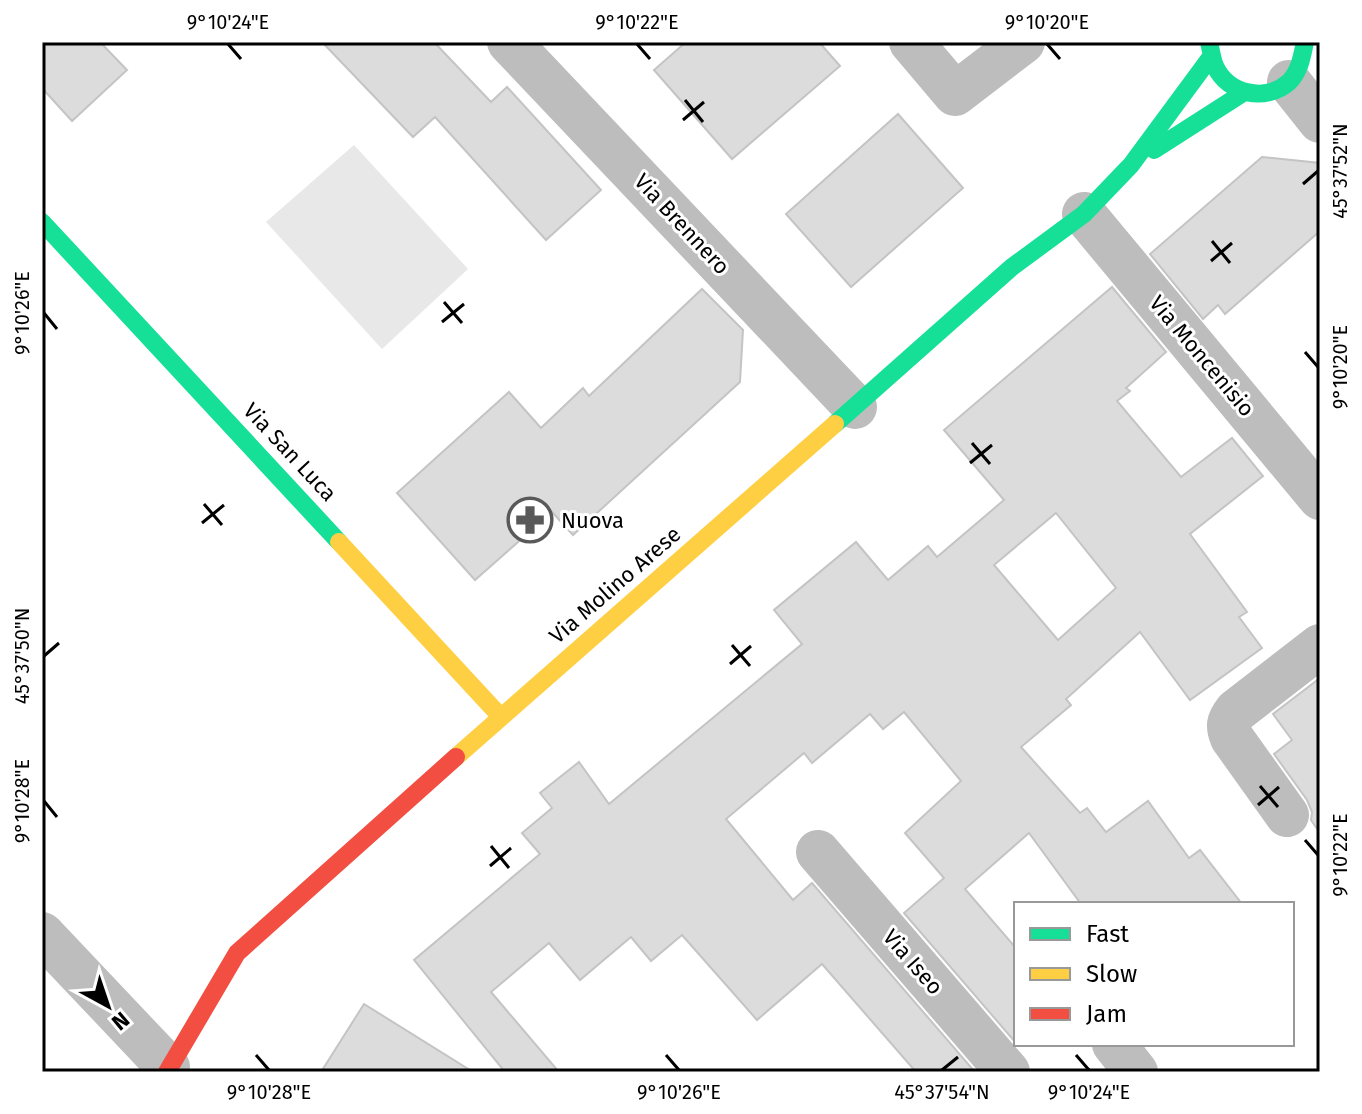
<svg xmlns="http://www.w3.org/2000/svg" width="1362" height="1114" font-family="'Fira Sans',sans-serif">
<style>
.green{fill:#e8e8e8}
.building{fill:#dcdcdc;stroke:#c4c4c4;stroke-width:2;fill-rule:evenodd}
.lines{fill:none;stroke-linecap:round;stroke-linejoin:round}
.street{stroke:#bdbdbd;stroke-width:44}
.fast{stroke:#16e098;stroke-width:18}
.slow{stroke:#ffcf43;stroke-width:18}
.jam{stroke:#f24e42;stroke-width:18}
.ticks{fill:none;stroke:#000;stroke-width:3}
.labels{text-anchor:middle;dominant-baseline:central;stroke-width:6;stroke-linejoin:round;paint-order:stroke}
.street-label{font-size:22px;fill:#000;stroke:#fff}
.poi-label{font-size:22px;fill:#000;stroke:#fff;text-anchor:start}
.neatline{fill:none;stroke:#000;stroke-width:3}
.ticks-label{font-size:20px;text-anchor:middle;fill:#000}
</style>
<rect width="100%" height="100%" fill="#fff"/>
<!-- green -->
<path class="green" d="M354,145L468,269L382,349L266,222Z"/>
<!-- building -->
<path class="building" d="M42,42H100L127,70L72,121L42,88Z
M322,42H434L491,102L507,87L601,190L546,240L435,117L413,137Z
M686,42H819L840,66L732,159L654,70Z
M898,114L963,188L851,287L786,214Z
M1262,157L1320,163V231L1225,314L1218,305L1203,319L1150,254Z
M1112,287L1166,352L1126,388L1130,391L1117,401L1181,477L1232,438L1263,476L1190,534L1247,612L1239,617L1262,648L1190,700L1140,632L1066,699L1071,705L1021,747L1080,813L1087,808L1106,832L1148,801L1189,858L1200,850L1242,904H1081L1029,833L965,889L1016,948V1043L904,913L944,878L905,833L961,781L904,712L883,729L870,714L812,763L804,753L726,819L793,900L812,883L975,1072H916L822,964L757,1020L682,935L651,961L631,937L580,980L549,943L491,992L559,1072H505L414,960L540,854L522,833L552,808L540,793L579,762L609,804L802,644L774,610L856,542L888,580L928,546L937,557L1004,500L944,430ZM1056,513L1116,588L1058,640L994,565Z
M702,289L743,330L740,382L573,535L552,512L475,580L397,493L509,392L541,428L583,388L589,396Z
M1320,678V833L1311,820L1312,812L1307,800L1274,754L1292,740L1273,714Z
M364,1004L473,1072H321Z"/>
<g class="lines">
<!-- street -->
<path class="street" d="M509,42L855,407
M911,42L955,94L1023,42
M1289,82L1320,121
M1084,214L1320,498
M1287,815L1232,738C1227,726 1228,721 1236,711L1320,646
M818,852L1008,1072
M42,934L168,1067
M1114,1044L1136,1072"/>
<!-- fast -->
<path class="fast" d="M1209,42C1211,50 1212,59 1215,66C1228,94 1265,103 1289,82C1300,71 1302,56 1305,42
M1154,150L1243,93
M42,222L339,542
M835,424L1012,267L1084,214L1131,165L1210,58"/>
<!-- slow -->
<path class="slow" d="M339,542L501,717
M456,757L835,424"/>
<!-- jam -->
<path class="jam" d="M167,1072L237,953L456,757"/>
</g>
<!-- ticks -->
<path class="ticks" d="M228,44L241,59M637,44L650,59M1047,44L1060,59M685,100L703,122M683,120L704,102M1303,184L1318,171M1212,241L1230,263M1211,261L1232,243M444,302L462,323M44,313L57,329M442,322L464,304M1305,352L1318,367M972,443L990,464M970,463L992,445M204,504L222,525M202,523L224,505M732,645L750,666M44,656L59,643M730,664L751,646M1260,786L1278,807M44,801L57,817M1258,805L1279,787M1305,840L1318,855M491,846L509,868M490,866L511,848M256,1055L269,1070M666,1055L679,1070M1076,1055L1089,1070M942,1070L958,1057"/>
<!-- icons -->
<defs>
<g id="pharmacy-ring" transform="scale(2.3)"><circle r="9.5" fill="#fff" stroke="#595959" stroke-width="1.5"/><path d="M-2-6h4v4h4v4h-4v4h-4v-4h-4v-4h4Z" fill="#595959"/></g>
</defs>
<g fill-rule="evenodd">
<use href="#pharmacy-ring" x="530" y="520"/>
</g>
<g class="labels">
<!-- street labels -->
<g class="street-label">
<text transform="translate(682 224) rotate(47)">Via Brennero</text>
<text transform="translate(1202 356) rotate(50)">Via Moncenisio</text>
<text transform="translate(290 452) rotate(47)">Via San Luca</text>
<text transform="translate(615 585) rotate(-41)">Via Molino Arese</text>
<text transform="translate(913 962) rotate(49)">Via Iseo</text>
</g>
<!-- poi labels -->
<g class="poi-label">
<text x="561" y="520">Nuova</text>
</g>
</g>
<!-- border -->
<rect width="1362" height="1114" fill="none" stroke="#ffffff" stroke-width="88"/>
<!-- legend -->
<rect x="1014" y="902" width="280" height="144" fill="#ffffff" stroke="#999999" stroke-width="2"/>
<rect x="1030" y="928" width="40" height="12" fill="#16e098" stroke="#999999" stroke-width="2"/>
<text x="1086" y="942" font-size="24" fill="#000000">Fast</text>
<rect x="1030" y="968" width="40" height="12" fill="#ffcf43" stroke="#999999" stroke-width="2"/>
<text x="1086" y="982" font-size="24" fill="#000000">Slow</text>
<rect x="1030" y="1008" width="40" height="12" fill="#f24e42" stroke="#999999" stroke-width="2"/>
<text x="1086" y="1022" font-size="24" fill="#000000">Jam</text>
<!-- north arrow -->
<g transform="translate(108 1006) rotate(140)" stroke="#ffffff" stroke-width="6" paint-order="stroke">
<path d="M0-6L14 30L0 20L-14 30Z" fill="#000000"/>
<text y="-12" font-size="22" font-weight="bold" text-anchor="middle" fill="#000000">N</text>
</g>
<rect x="44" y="44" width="1274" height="1026" class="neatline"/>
<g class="ticks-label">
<text x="228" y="29">9°10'24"E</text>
<text x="637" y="29">9°10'22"E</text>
<text x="1047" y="29">9°10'20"E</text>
<text transform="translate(1340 171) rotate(-90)" y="7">45°37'52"N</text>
<text transform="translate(22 313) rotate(-90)" y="7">9°10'26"E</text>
<text transform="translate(1340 367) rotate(-90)" y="7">9°10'20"E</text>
<text transform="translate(22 656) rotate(-90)" y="7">45°37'50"N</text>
<text transform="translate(22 801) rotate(-90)" y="7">9°10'28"E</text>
<text transform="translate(1340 855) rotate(-90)" y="7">9°10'22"E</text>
<text x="269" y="1099">9°10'28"E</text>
<text x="679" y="1099">9°10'26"E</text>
<text x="942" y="1099">45°37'54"N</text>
<text x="1089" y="1099">9°10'24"E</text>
</g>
</svg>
